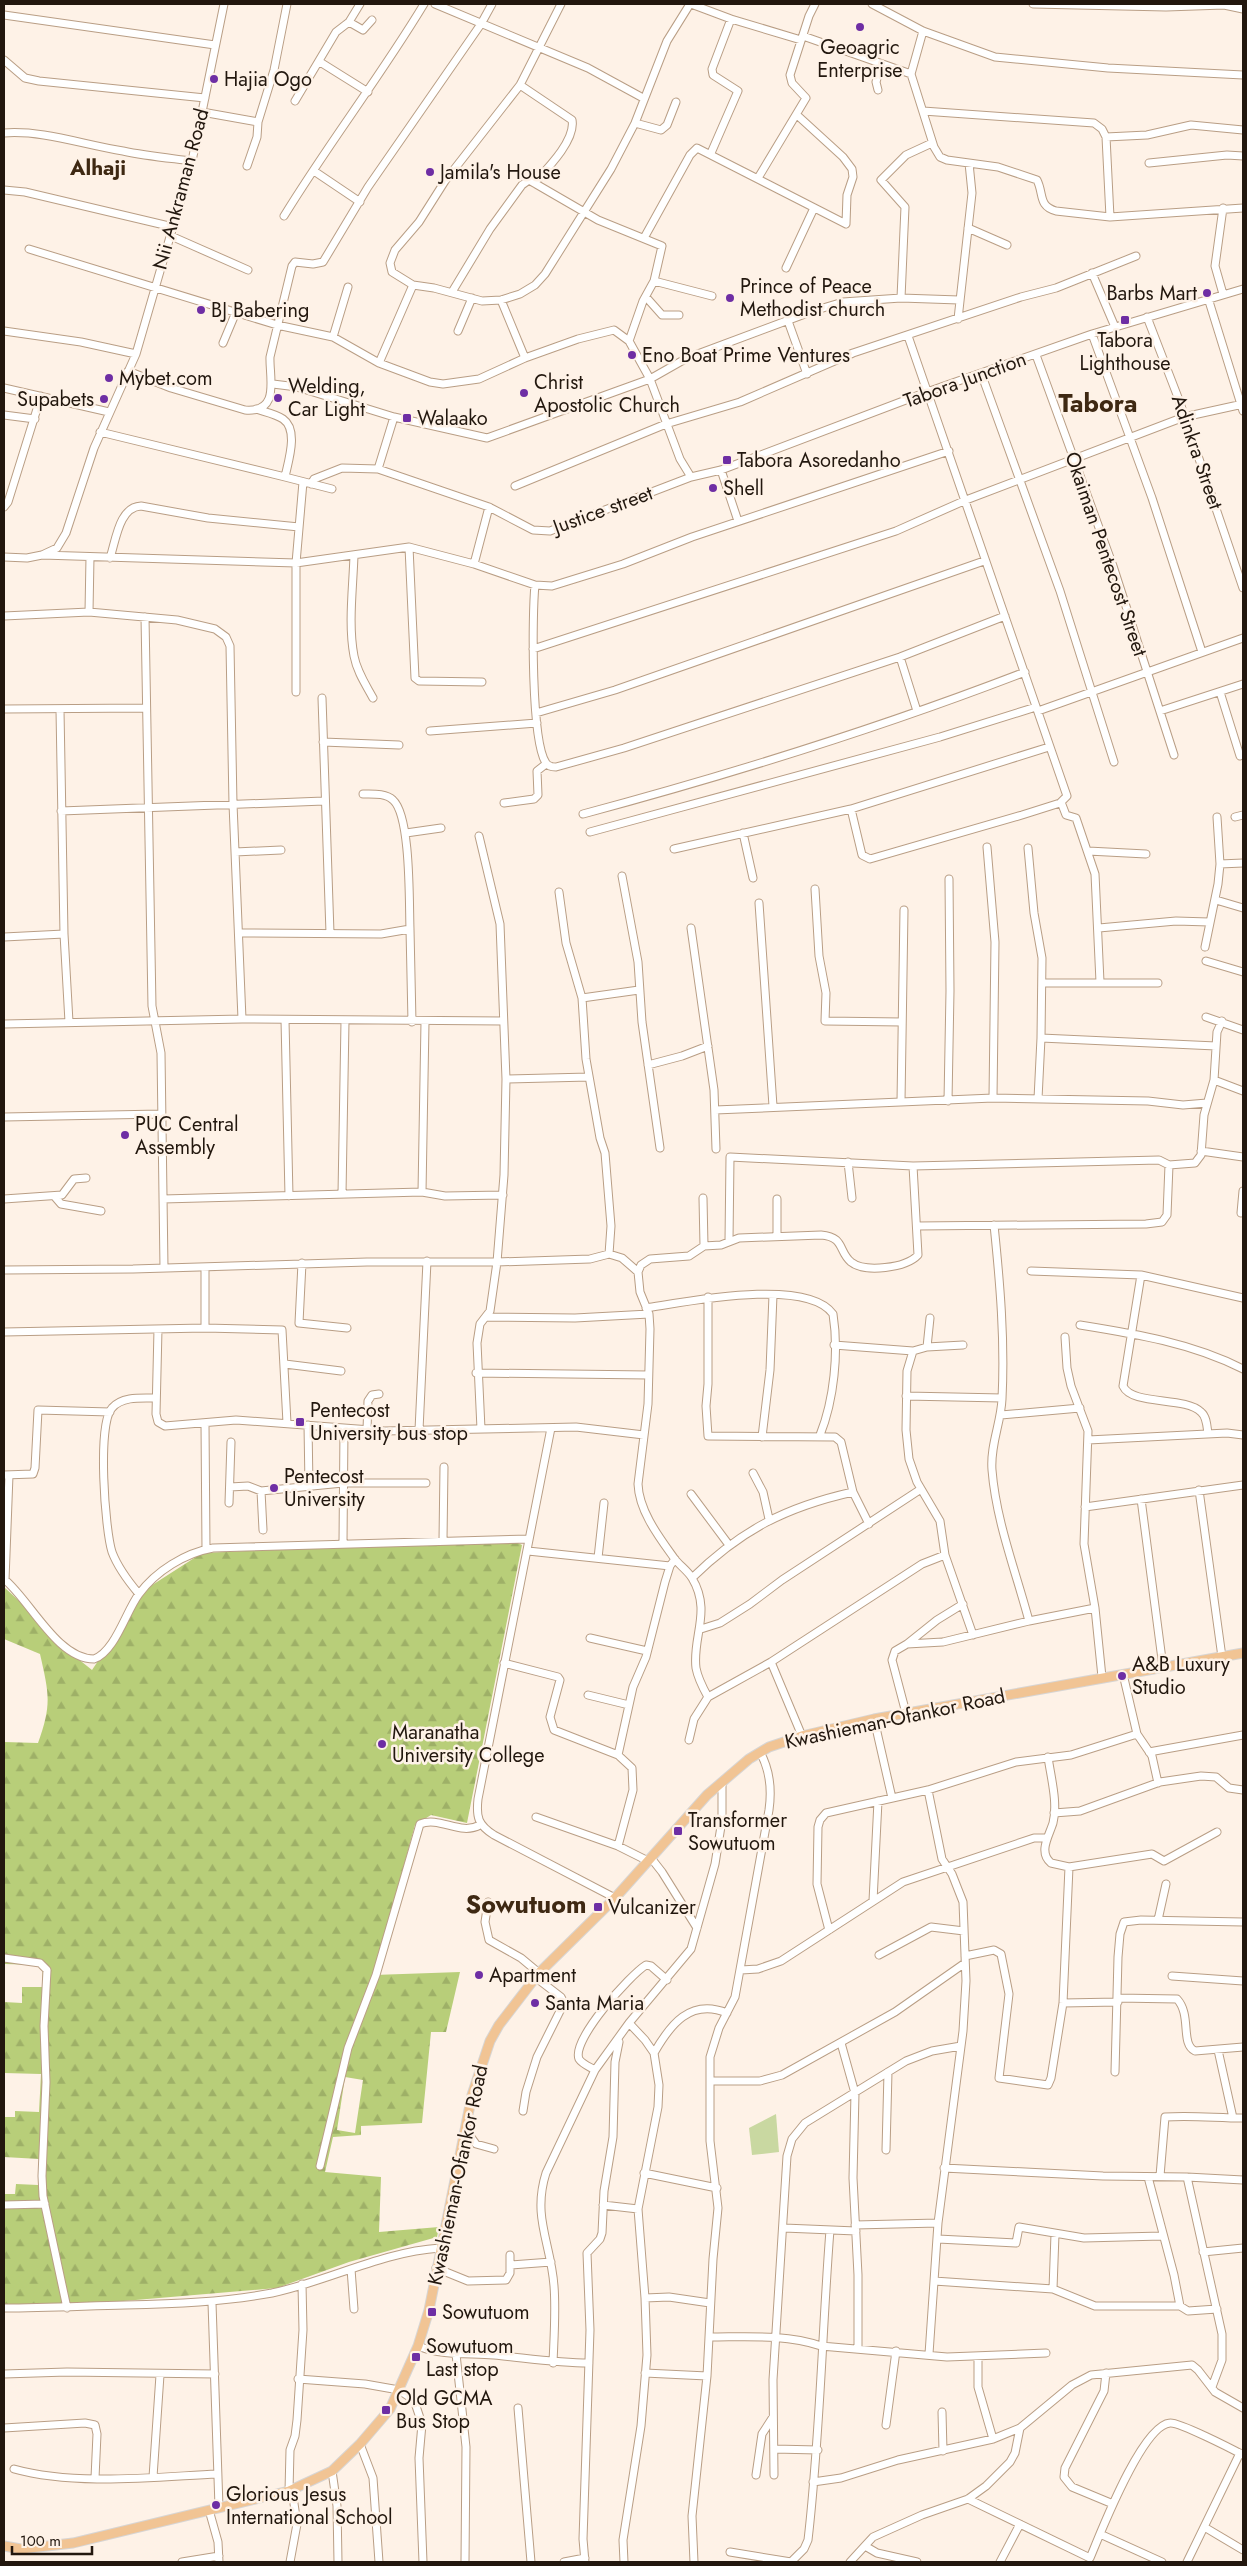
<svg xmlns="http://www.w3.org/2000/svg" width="1247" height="2566" font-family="Jost,sans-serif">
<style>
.grass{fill:#c9d8a1}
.forest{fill:url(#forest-firs);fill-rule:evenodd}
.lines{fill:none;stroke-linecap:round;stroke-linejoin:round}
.minor-casing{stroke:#b99e85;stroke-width:9}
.major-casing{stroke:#d7d5d4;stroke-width:11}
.minor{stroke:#fff;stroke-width:7}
.major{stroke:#f1c494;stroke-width:9}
.poi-dot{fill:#6e2ea4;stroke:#fef2e7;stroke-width:2}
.labels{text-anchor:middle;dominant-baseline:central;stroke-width:5;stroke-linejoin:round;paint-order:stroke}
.poi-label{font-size:20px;fill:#22170e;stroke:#fef2e7;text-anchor:start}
.street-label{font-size:20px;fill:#22170e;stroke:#fef2e7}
.neighbourhood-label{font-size:21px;font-weight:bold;fill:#3e2812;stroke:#fef2e7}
.district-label{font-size:25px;font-weight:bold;fill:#3e2812;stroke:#fef2e7}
</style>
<defs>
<pattern id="forest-firs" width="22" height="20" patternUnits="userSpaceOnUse" patternTransform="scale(1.25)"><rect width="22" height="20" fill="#b8ce79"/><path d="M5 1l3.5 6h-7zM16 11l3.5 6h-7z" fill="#9eb067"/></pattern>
</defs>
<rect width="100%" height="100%" fill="#fef2e7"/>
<!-- grass -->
<path class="grass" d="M776,2114L779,2152L752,2155L749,2128Z"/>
<!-- forest -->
<path class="forest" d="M510,1539L522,1545L467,1823L431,1815L415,1825L374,1975L460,1972L446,2032H431L422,2123L361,2126V2135L333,2137L325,2172L381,2177L379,2232L439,2227L437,2237L349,2262L277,2288L112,2302L4,2305V2194H15L16,2184L38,2185L39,2159L4,2157V2117H15V2111L39,2112L41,2074L4,2073V2002L22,2003V1987H42L43,1965L4,1964V1742L38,1743C52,1704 49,1694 40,1654L4,1639V1587L30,1611L52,1638L92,1670L146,1589L202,1553ZM345,2077L363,2080L355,2133L337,2130Z"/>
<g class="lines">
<!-- minor casing -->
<g class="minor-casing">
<path id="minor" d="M435,4L588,68L643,98
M561,4L520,85L445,181L419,222L395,250L390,263L392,272L413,285L434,288L482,301L501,300L520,294L535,285L545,274L611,169L635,123L667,41L690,4
M691,4L731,19L801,40
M872,4L923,31L995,57L1108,68L1243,75
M1033,4L1166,7L1224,5L1243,9
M4,15L215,45
M349,22L363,30L372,20
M923,31L911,74L934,147L940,157L947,160L998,167L1037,180C1044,194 1038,206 1056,211L1110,217L1243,208
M803,36L911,74
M4,60L25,78L39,81L205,98
M320,62L368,92
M520,85L572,120C576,140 547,169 534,183
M878,90L876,82L881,64
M295,101L336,32L349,22L360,4
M923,111L1094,123L1102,129L1106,137L1110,217
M202,112L258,122L274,70L287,4
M635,123L661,130L667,125L676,102
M4,133C43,130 84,145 123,151C146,156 169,158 192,161
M1106,137L1147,135L1191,125L1243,130
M711,153L738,91L713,75L712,69L731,19
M1149,163L1227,155L1243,156
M247,166L257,137L258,122
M314,171L360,202
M758,178L806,98L792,83L790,75L809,16L815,4
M4,190L25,192L173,227
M1223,208L1215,266L1223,294
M284,216C328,144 380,77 424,4
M968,228L1007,245
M171,236L248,270
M644,238L690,155L697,148L846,224L847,195L853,177L852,169L843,157L797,115
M29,249L277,325L333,337L379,363L430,382L443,384L479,379L525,358L578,339L614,330L629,341L650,379L687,358L813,311L843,302L901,298L959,300
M786,268L814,208
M1092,273L1115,327
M654,281L712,296
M452,292L490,229L522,185L529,180L598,220L662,246L654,281L643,301L629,341
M646,297L662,315H679
M901,298L905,207L881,180L906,155L932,143
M1208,298L1243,411
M501,300L525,358
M1147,317L1179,400L1243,588
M958,319L972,193L969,163
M788,321L807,374
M4,331L81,342L136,354
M458,331L472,298
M1092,334L1152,498L1202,652
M333,337L348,287
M223,343L236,312
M1036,355L1113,566L1174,755
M379,363L413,285
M128,371L171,388L245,410C281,413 269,377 270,357L292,266L295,262L313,264L323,262L368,187L481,24L492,4
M981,373L1060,591L1114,762
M273,384L297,387L394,417L487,438L650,379L680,459L691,477
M4,388L109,412
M256,409C265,412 276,414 283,419C299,430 288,462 285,477L332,489
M4,415L35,419
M100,432L285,477
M378,469L394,417
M721,470L738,521
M311,484L314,479L342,468L378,469L489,507L533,530L550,531L691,477L721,470L927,392L1092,334L1243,289
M515,486L666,424L740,402L853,353L1021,297L1056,288L1136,256
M4,507L8,502L41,396
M409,547L415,678L419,681L482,682
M42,555L296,563L409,547L474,564L535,585L552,586L623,564L692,537L949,451
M354,555C353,588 348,624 354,656C357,672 366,685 373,698
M4,557L27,558L42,555L57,548L66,533L94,448L136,354L192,161L224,4
M110,558C116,540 119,507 141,506L208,518L299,527
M474,564L489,507
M535,585C532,614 531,741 546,763C548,766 552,767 556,767L624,748L900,657L1005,616
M89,612L90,557
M4,616L89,612L177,620L215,629L226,637L230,646L233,804L242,1019
M145,617L152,1006L161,1053L164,1268
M533,649L896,531L966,500L1184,417L1243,404
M900,657L917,711
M296,692V563L303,482
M1220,692L1240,756
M322,698L330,933
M4,709L146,708
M60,710L64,934L69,1022
M1038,711L1243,638
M1160,711L1243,684
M536,713L615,690L984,561
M430,731L537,723
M323,742L399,745
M1061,802L1066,815L1076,818L1095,874L1100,982
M504,803L534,799L538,795L537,771L546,764
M851,809L862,855L870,859L1022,815L1060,803L1067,796L908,336
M61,811L324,801
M583,814C732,774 880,728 1025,672
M1235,817L1243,815
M590,832L940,737L1036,707
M406,833L441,828
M743,833L753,878
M479,836L500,924L506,1079L504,1175L497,1262L490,1311L480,1324L477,1343L481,1429
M987,847L995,942L993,1098
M1028,848L1034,913L1042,958L1041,1038L1038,1099
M674,849L851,809L1049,747
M1088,851L1146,854
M235,852L281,850
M1220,864L1243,863
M622,876L638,962L642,1022L660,1148
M815,889L819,956L826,993L825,1021L902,1022
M1216,900L1243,908
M759,903L773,1106
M691,928L714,1090L716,1149
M1099,928L1176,921L1209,922
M410,929L412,1022
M239,933L381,934L410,929C409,903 411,816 393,800C386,793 373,794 363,794
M4,937L64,934
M1205,947L1218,884L1220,864L1217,817
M1206,961L1243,972
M1043,983H1158
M582,998L639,990
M1206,1017L1243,1030
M285,1020L289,1196
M4,1024L242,1019L503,1021
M1041,1038L1216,1046
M648,1065L682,1056L708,1046
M506,1079L589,1077
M1214,1080L1243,1091
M948,1101L950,991L949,879
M901,1102L904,910
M715,1110L993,1098L1148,1101L1183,1105L1207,1103
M4,1117L161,1114
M1201,1151L1243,1157
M848,1162L852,1198
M422,1192L445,1196L503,1195
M342,1194L345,1021
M55,1197L61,1204L101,1211
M703,1198L704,1246
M4,1199L62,1195L74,1179L86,1178
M163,1199L422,1192L425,1022
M1241,1213L1243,1191
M994,1225C1000,1283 1005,1340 1002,1399C1001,1423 990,1445 992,1470C996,1521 1016,1572 1029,1621
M917,1226L1146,1224L1162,1222L1167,1215L1169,1165
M777,1236V1199
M729,1241L730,1157L913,1166L1159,1160L1169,1165L1195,1163L1201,1155L1204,1115L1214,1080L1217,1032L1222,1021
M609,1254L622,1258L638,1272
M302,1263L299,1323L347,1328
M205,1268V1328
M4,1270L133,1269L367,1262H497L590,1259L609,1254L611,1226L605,1153L600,1138L586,1059L582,998L566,943L559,892
M1031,1271L1141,1275L1243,1298
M1141,1275L1123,1386C1132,1406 1185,1396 1201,1412C1207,1417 1207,1427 1208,1434
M708,1297V1384L706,1406L708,1436L835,1437L841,1442L853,1492L869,1524
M646,1308C686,1302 807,1277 833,1314C839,1352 834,1400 820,1435
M487,1317L575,1318L649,1314
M930,1318L927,1347L913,1351L907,1371L906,1430L909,1459L917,1482L940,1521L945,1555L973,1635
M1080,1325C1136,1334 1192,1343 1243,1369
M158,1329L156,1414L158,1422L165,1426L236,1420L384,1431L576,1427L644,1435
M4,1332L205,1328L282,1330L287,1423
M1065,1337L1067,1368L1071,1386L1088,1431L1084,1544L1095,1608L1102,1677
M834,1345L913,1351
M927,1347L963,1345
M285,1364L341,1371
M476,1373L648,1375
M906,1396L1002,1398
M1001,1415L1080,1408
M205,1423L206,1549
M308,1425L309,1486
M551,1428L478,1799C476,1817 478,1825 494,1835L615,1898
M367,1430L368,1401L372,1395L379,1394
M419,1430L427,1261
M762,1437L770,1370L773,1295
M1088,1440L1227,1433L1243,1435
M753,1473L763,1492L769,1519
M4,1475L33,1474L35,1468L38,1410L110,1412
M230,1487L248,1486L261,1491L343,1483H426
M1199,1490L1222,1657
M261,1491L263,1530
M691,1494L729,1545
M1141,1499L1163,1667
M229,1503L231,1442
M1085,1507L1243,1485
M443,1540L444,1467
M343,1543L344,1428
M528,1551L670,1566
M598,1558L604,1503
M692,1578C741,1530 786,1507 853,1492
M4,1579C30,1600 57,1659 94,1659C115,1652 126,1611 139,1594C156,1571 185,1553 213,1548L529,1539
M5,1580L9,1475
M139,1594C128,1581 118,1568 112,1552C105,1530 97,1424 112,1408C122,1396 142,1398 156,1398
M701,1629L720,1623L750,1604L782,1580L921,1489
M590,1638L647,1651
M907,1644L937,1620L963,1604
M771,1662L802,1736
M504,1663L558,1677L560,1680L550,1717L554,1730L618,1755L632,1768L633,1790L618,1846
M1123,1674L1137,1734L1152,1756L1158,1783
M588,1695L629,1705
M708,1697C703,1688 698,1679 696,1668C692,1637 712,1611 692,1578C688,1571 679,1565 674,1558C659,1537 639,1511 638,1484L648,1404L650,1329L649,1314L640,1292L638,1272L641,1265L650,1259L689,1256L704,1246L721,1245L739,1238L821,1235C845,1237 838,1251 851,1262C865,1273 906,1268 918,1255L913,1166
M906,1713L892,1660L895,1651L907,1644L943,1642L1029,1621L1095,1608
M874,1719L892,1798
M689,1740L694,1719L708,1697L771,1662L922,1564L945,1555
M1149,1752L1243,1735
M618,1755L633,1687L646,1657L665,1582L670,1566L675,1559
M1048,1757C1051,1778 1058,1803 1053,1823C1049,1836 1038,1852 1051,1863L1069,1867L1152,1854L1164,1861L1217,1832
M928,1790L942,1859L952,1874L963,1902L966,1981L963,2031L938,2223L929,2354
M1054,1813L1080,1811L1160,1782L1201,1776L1216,1777L1229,1788L1243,1790
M536,1817L618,1846L648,1861
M651,1858L662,1872L697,1928
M873,1901L878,1801
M488,1902L485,1922L489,1940L521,1958L539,1973
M1158,1920L1166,1884
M829,1930L817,1884L818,1827L820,1820L826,1813L928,1790L1016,1762L1071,1755L1137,1734
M879,1955L931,1927L964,1931
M965,1956L994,1950L1001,1954L1009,1994L999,2078L1048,2085L1051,2078L1063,2003L1069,1867
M4,1958L40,1963L47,1970L44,2026L46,2082L42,2176L43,2196L67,2308
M741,1970L758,1969L781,1961L903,1882L1034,1838H1046
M1172,1976L1243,1981
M1118,1998L1177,1999C1192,2015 1180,2044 1195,2051L1243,2047
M1063,2003L1118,2002
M841,2043L855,2093L853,2178L858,2275V2349
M1218,2050L1233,2118
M654,2053C670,2025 690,1998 727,2013
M595,2070C590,2067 582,2064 579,2059C571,2040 630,1975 646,1965L651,1966L667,1980
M1115,2072L1118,1957L1120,1934L1124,1922L1141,1920L1243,1922
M710,2081H760L782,2075L895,2012L965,1963
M523,2111L526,2092L537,2057L564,2003L561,1997L535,1977
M465,2129L476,2144L494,2149
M886,2150L888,2072
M320,2166L348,2048L376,1975L420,1824C440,1816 460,1836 480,1825
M944,2168L1103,2176L1187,2177L1243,2180
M644,2173L717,2188
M1160,2176L1165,2117C1191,2115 1217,2118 1243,2118
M1148,2177L1174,2275L1180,2306
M1187,2177L1222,2334V2360L1212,2387
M4,2205L45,2204
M603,2205L638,2209
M855,2225L938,2223
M784,2228L856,2231
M938,2239L1016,2243L1019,2227L1084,2238L1162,2236
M1203,2252L1243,2248
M511,2265L551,2262
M436,2268L468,2281L506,2280L510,2273V2255
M351,2269L354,2309
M934,2281L1053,2289L1095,2306H1180L1188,2311L1217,2309
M1053,2289L1055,2234
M645,2298L669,2297L710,2303
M212,2303L219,2507
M4,2308C44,2308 84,2306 125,2305C175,2304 223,2302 272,2293C329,2281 381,2252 440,2248
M710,2337C747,2337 786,2334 821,2346L947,2357L1046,2353
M418,2346C443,2356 467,2353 494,2355C526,2358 557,2363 589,2363
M456,2354L466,2447L465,2562
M978,2358V2387L993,2439
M553,2363C554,2337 556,2311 554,2286C551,2243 532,2217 546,2173L595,2070L629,2023L691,1949L715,1864L722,1820V1782
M645,2373L707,2376
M1106,2373L1104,2391L1065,2468L1064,2477L1072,2487L1113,2504
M4,2374L67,2372L215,2374
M298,2379L365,2384L399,2390L414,2400L422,2424L419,2458L423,2562
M518,2408L531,2562
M942,2412L943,2451
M886,2425L896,2351
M4,2428L85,2423L95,2425L97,2434L95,2478
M360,2444L373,2478L379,2562
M774,2449L818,2450
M14,2469C75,2486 154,2477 217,2474
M332,2471L337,2506L338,2562
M756,2475L762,2434L773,2417
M774,2475L773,2380L787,2156L792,2139L805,2123L906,2061L932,2051L961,2046
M153,2477L160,2375
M813,2482L841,2478L898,2460L993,2439L1020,2428L1072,2385L1091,2375L1192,2365L1198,2370L1215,2392L1243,2408
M289,2491L290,2450L295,2436L297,2420L303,2330L302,2284
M968,2499L1090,2558C1101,2532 1142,2425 1170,2423C1179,2422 1232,2449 1243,2455
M209,2510L218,2542L219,2562
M1206,2528L1243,2550
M1100,2534L1162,2562
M865,2546L877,2553L917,2562
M730,2552L791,2562
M182,2562L219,2556
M290,2562L297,2524L292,2490
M564,2562L585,2558
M585,2562L583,2539L590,2330L587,2253L600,2239L602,2233L604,2191L613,2137L615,2062L619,2042
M624,2562L623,2540L641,2426L647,2355L645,2298L638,2209L658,2107L659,2085L654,2053L645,2040L629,2023
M694,2562L692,2516L707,2376L713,2259L718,2208L710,2141V2057L719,2028L735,1997L769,1810C772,1789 770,1770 760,1752
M791,2562L804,2549L808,2540C820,2437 822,2333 830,2230
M850,2562L873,2537L922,2515L968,2499L986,2486L1010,2462L1015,2453L1020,2428
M1000,2562L1020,2524
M1187,2562L1240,2453"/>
</g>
<!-- major casing -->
<g class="major-casing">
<path id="major" d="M4,2546L21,2549L73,2543L289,2491L332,2471L360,2444L390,2409L418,2346L429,2310L472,2095L490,2041L499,2025L539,1973L615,1898L707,1795L749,1759L769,1747L802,1736L874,1719L1243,1653"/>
</g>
<!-- minor -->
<use href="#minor" class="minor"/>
<!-- major -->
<use href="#major" class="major"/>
</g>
<!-- markers -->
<g class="poi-dot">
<circle cx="860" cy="27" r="5"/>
<circle cx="214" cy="79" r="5"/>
<circle cx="430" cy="172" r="5"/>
<circle cx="1207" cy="293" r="5"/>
<circle cx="730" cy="298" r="5"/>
<circle cx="201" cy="310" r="5"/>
<rect x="1120" y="315" width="10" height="10" rx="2.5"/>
<circle cx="632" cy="355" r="5"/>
<circle cx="109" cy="378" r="5"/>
<circle cx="524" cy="393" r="5"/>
<circle cx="278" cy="398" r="5"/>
<circle cx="104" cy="399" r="5"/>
<rect x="402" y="413" width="10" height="10" rx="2.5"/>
<rect x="722" y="455" width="10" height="10" rx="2.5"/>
<circle cx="713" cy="488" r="5"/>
<circle cx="125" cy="1135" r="5"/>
<rect x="295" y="1417" width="10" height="10" rx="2.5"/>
<circle cx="274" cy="1488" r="5"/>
<circle cx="1122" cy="1676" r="5"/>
<circle cx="382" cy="1744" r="5"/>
<rect x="673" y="1826" width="10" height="10" rx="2.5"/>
<rect x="593" y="1902" width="10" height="10" rx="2.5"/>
<circle cx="479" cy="1975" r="5"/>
<circle cx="535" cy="2003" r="5"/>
<rect x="427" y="2307" width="10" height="10" rx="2.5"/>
<rect x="411" y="2352" width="10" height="10" rx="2.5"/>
<rect x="381" y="2405" width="10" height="10" rx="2.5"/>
<circle cx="216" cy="2505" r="5"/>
</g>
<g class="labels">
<!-- poi labels -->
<g class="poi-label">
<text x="860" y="47" text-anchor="middle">Geoagric<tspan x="860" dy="23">Enterprise</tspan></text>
<text x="224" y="79">Hajia Ogo</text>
<text x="440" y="172">Jamila's House</text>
<text x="740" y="286">Prince of Peace<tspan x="740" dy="23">Methodist church</tspan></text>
<text x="1197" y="293" text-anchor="end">Barbs Mart</text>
<text x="211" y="310">BJ Babering</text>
<text x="1125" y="340" text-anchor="middle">Tabora<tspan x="1125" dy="23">Lighthouse</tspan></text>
<text x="642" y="355">Eno Boat Prime Ventures</text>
<text x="119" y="378">Mybet.com</text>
<text x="534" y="382">Christ<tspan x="534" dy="23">Apostolic Church</tspan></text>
<text x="288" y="386">Welding,<tspan x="288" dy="23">Car Light</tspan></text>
<text x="94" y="399" text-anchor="end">Supabets</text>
<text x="417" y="418">Walaako</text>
<text x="737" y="460">Tabora Asoredanho</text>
<text x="723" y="488">Shell</text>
<text x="135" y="1124">PUC Central<tspan x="135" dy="23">Assembly</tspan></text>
<text x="310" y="1410">Pentecost<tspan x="310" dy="23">University bus stop</tspan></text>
<text x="284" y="1476">Pentecost<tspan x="284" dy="23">University</tspan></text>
<text x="1132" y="1664">A&amp;B Luxury<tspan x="1132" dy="23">Studio</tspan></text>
<text x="392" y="1732">Maranatha<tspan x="392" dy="23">University College</tspan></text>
<text x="688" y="1820">Transformer<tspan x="688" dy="23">Sowutuom</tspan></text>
<text x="608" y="1907">Vulcanizer</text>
<text x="489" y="1975">Apartment</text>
<text x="545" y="2003">Santa Maria</text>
<text x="442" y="2312">Sowutuom</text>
<text x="426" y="2346">Sowutuom<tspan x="426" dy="23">Last stop</tspan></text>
<text x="396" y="2398">Old GCMA<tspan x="396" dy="23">Bus Stop</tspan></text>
<text x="226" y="2494">Glorious Jesus<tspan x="226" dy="23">International School</tspan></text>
</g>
<!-- street labels -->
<g class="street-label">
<text transform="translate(181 189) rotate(-75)">Nii Ankraman Road</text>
<text transform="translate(965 380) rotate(-20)">Tabora Junction</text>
<text transform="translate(1197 452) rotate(71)">Adinkra Street</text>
<text transform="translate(603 510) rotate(-20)">Justice street</text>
<text transform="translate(1106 554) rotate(71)">Okaiman Pentecost Street</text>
<text transform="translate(895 1719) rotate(-12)">Kwashieman-Ofankor Road</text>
<text transform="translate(458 2175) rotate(-78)">Kwashieman-Ofankor Road</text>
</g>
<!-- neighbourhood labels -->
<g class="neighbourhood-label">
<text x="98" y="168">Alhaji</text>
</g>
<!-- district labels -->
<g class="district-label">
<text x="1098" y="403">Tabora</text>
<text x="526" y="1904">Sowutuom</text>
</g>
</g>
<!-- border -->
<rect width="1247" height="2566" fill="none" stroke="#22170e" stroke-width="10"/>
<!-- scale -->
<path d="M12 2546v8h80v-8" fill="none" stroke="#22170e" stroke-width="2.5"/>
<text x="20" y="2546" font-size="15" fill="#22170e" stroke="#fef2e7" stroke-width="4" paint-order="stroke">100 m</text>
</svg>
